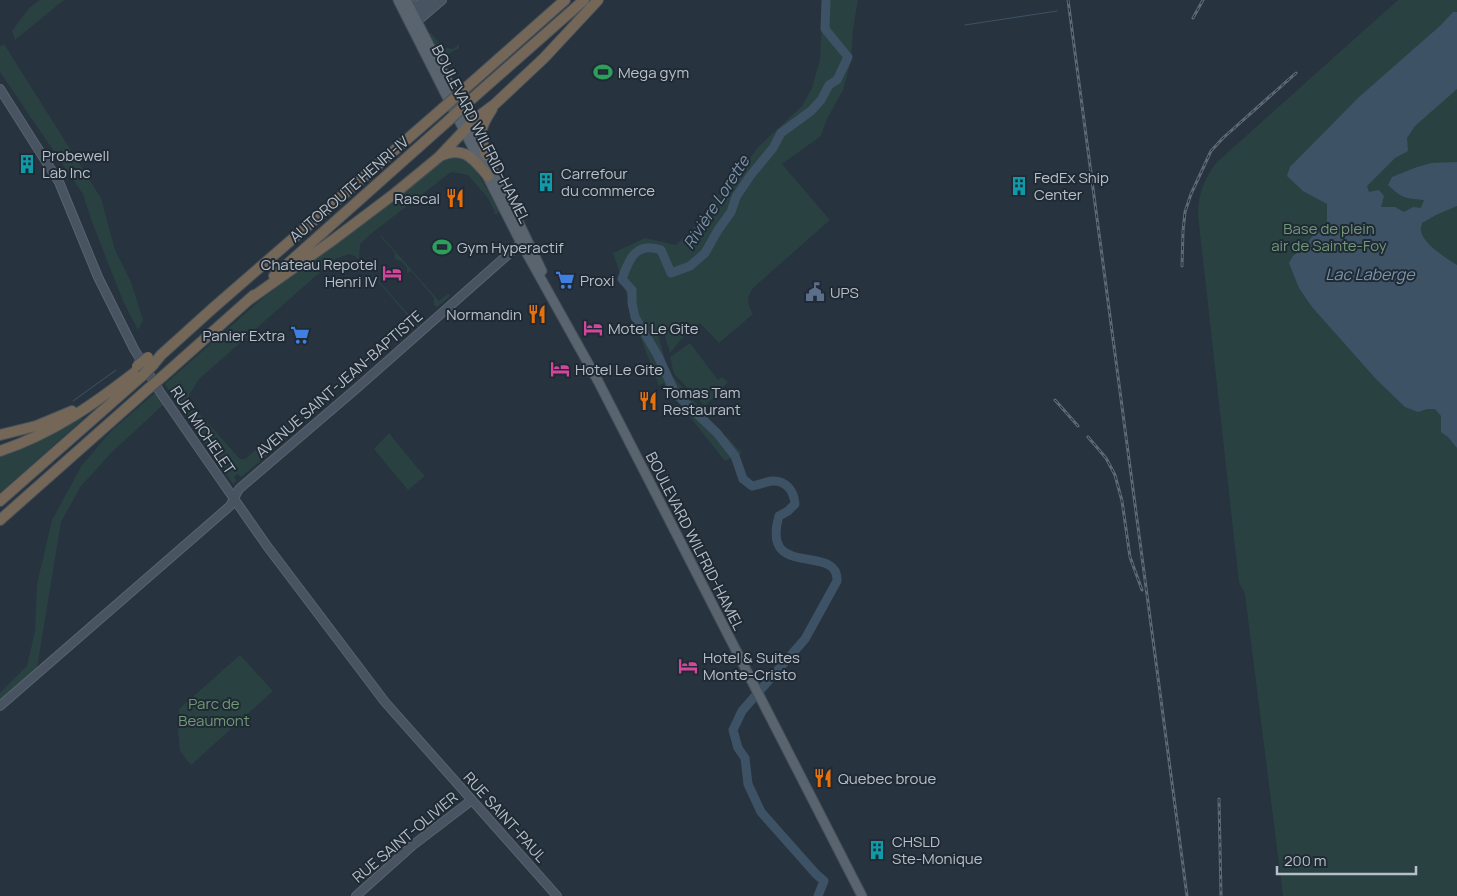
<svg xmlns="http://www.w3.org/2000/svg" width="1457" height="896" font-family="Manrope,sans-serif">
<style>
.green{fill:#2a4141}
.water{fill:#3e5266}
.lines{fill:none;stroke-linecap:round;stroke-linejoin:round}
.stream{stroke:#3e5266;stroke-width:1}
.river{stroke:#3e5266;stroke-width:9}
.secondary-casing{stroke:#59636c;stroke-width:10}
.primary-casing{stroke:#444e58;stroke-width:11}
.highway-casing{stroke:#465059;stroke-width:12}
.secondary{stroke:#495462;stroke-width:8}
.primary{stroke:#59646f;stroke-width:9}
.highway{stroke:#746758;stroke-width:10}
.rail-casing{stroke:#5d6975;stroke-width:3}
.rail{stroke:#202a34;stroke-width:1;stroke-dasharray:4;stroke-linecap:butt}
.highway-bridge-casing{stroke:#465059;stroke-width:12;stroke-linecap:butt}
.highway-bridge{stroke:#746758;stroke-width:10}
.labels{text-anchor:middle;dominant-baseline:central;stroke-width:4;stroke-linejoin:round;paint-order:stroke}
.poi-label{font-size:15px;fill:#b7c0c9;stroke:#202a34;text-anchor:start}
.street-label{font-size:15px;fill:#b7c0c9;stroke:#202a34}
.park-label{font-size:15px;fill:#709976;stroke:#202a34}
.water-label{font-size:16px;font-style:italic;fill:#7a93aa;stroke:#202a34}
</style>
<rect width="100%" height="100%" fill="#27333f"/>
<!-- green -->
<path class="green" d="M40,0H64L15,40L12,31L29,8Z
M823,0H858L853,29L851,61L843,90L827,119L821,136L782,164L830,220L754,287C746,298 747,303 753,314L719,343L700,323L684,336L670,353L664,333L658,335L666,363L673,377L710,419L717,433L726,436L742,453L725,461L663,383L659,386L640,336L613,253L645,238L676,245L698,223L718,196L739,174L758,147L802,106L812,88L820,59Z
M1398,0H1457V896H1283L1245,594L1239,582L1198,215C1198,194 1204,179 1217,162Z
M429,33H431L443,47L453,49L459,44V48L441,58Z
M4,44L101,198L115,250L131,282L143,320L138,330L123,301L92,222L83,194L0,72V46Z
M460,155L473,165L499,211L497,214H492L495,212L488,198L468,175L451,172L372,233L360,244L359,259L412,318L415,315L421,323L418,328L362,263L355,256L349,254L335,259L199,379L189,395V402L240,459H245L259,447L263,448L277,436V433L279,431L286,439L241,477L238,474L234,477L236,481L233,484L165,384L264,297L393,200L443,159Z
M381,235L439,301L448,294L450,296L437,307L434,305V298L411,271L407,273V268L401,261L395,259V253L381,237Z
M690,343L718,380L722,377L728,382L705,406L674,374L670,357Z
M155,393L163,405L112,452L81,486L61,522L37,668L0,700V693L27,666L35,631L37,584L52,520L82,465L112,430Z
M82,418L83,419L0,493V456L39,441Z
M389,433C401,448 413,463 425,476L408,490L374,449Z
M240,655L273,691L191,765L180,751L178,730L179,709Z"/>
<!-- water -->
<path class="water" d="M1453,12H1457V89L1415,126L1407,138L1408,151L1395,158L1367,186L1369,192L1379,190L1384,196L1381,207H1395L1404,212L1413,207L1421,208L1424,200C1404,198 1403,199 1388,185L1392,177L1417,167L1432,163L1457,162V206L1436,215L1422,223C1422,226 1420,228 1421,231C1423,244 1446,258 1457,265V448L1448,437L1441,432V416L1435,409H1427L1418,412L1405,407L1376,379L1312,307L1299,288L1289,263L1293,256L1305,247L1315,232L1327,224V204L1303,191L1287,176L1290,167L1358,98L1441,25Z"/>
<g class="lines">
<!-- stream -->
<path class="stream" d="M965,25L1057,11
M73,401L116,370"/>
<!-- river -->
<path class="river" d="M818,896L824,881L816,874L761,812L748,784L745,758L738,748L733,730L742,711L805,639L837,581C839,542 760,581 779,516L788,511L795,504C794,491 786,480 772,481C765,482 759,485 752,486L743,479L735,456L717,433L675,393L658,356L635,317L632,303V290L622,279C629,259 636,241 661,250L671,273L690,266L705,253L718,230L731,212L736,197L750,176L773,148L781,133L811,111L821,100L829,85L837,80L848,57L825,29L826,0"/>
<!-- secondary casing -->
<g class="secondary-casing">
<path id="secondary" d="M408,3L415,6L428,0
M411,19L431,0
M414,24L442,0
M0,89L59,182L98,277L134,349L160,392L198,447L267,546L385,702L557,896
M0,706L230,506L239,489L357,388L521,243
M356,896L413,845L472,800"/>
</g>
<!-- primary casing -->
<g class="primary-casing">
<path id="primary" d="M398,0L521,243L598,381L862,896
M406,0L498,179L542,271"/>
</g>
<!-- highway casing -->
<g class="highway-casing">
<path id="highway" d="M460,93L565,0
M466,104L584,0
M486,155C479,133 479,129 492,109
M440,156C465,145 473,159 488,176
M274,276L449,120
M250,299L333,240L394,194L439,157L475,119L495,104L544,58L598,0
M153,365L161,355L212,309L443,108
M163,376L254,295
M0,435L36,426L72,411
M0,451C54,433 94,404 138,370
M0,501L142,376
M0,520L149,388"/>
</g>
<!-- secondary -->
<use href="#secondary" class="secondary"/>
<!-- primary -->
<use href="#primary" class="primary"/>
<!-- highway -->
<use href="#highway" class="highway"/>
<!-- rail casing -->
<g class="rail-casing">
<path id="rail" d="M1068,0L1187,896
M1193,18L1203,0
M1182,266L1183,231L1185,212L1191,194L1211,151L1223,138L1296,73
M1055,400L1078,426
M1088,437L1106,458L1115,475L1122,501L1130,557L1142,590
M1219,799L1221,896"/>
</g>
<!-- rail -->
<use href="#rail" class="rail"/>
<!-- highway-bridge casing -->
<g class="highway-bridge-casing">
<path id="highway-bridge" d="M443,108L460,93
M449,120L466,104
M137,366L148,357
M142,376L153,365
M149,388L163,376"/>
</g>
<!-- highway-bridge -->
<use href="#highway-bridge" class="highway-bridge"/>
</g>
<!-- icons -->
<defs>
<g id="stadium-bare" transform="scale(1.5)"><path d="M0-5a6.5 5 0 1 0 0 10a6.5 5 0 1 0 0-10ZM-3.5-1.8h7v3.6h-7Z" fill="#2e9e5b" stroke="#202a34" stroke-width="2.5" paint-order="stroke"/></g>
<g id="building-bare" transform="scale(1.5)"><path d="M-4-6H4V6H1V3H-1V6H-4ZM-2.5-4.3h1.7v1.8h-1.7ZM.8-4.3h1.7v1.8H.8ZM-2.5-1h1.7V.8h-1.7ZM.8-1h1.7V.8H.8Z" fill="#0f9aa8" stroke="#202a34" stroke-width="2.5" paint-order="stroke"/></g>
<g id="restaurant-bare" transform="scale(1.5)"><path d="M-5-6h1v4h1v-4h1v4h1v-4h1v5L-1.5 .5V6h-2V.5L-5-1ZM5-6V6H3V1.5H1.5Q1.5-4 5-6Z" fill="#e8710a" stroke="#202a34" stroke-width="2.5" paint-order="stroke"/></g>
<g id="hotel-bare" transform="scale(1.5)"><path d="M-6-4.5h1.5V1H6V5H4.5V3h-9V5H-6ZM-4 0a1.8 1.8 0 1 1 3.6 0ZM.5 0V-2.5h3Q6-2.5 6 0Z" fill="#d1479c" stroke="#202a34" stroke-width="2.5" paint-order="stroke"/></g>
<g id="supermarket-bare" transform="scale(1.5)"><path d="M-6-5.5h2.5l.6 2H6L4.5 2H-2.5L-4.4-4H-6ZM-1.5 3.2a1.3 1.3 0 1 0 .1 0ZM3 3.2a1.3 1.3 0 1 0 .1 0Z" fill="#3f7fe0" stroke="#202a34" stroke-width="2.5" paint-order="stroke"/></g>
<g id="civic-bare" transform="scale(1.5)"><path d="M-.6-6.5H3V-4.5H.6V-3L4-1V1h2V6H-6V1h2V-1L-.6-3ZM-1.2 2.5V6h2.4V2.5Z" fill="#5c6f8a" stroke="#202a34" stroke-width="2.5" paint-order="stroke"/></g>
</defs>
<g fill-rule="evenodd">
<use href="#stadium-bare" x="603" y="72"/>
<use href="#building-bare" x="27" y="164"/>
<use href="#building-bare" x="546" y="182"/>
<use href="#building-bare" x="1019" y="186"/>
<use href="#restaurant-bare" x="455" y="198"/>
<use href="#stadium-bare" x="442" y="247"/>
<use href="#hotel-bare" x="392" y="273"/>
<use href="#supermarket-bare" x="565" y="280"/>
<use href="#civic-bare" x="815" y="292"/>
<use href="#restaurant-bare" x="537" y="314"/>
<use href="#hotel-bare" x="593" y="328"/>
<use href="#supermarket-bare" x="300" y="335"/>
<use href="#hotel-bare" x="560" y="369"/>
<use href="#restaurant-bare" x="648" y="401"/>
<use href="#hotel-bare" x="688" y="666"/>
<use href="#restaurant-bare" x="823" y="778"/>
<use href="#building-bare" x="877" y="850"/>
</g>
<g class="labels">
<!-- poi labels -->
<g class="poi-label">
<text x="618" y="72">Mega gym</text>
<text x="42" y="155">Probewell<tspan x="42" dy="17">Lab Inc</tspan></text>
<text x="561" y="173">Carrefour<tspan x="561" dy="17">du commerce</tspan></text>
<text x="1034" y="177">FedEx Ship<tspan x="1034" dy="17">Center</tspan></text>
<text x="440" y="198" text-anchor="end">Rascal</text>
<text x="457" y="247">Gym Hyperactif</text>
<text x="377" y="264" text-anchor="end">Chateau Repotel<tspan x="377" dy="17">Henri IV</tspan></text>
<text x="580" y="280">Proxi</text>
<text x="830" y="292">UPS</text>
<text x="522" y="314" text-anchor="end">Normandin</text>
<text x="608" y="328">Motel Le Gite</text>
<text x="285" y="335" text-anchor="end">Panier Extra</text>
<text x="575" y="369">Hotel Le Gite</text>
<text x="663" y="392">Tomas Tam<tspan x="663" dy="17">Restaurant</tspan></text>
<text x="703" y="657">Hotel &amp; Suites<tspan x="703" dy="17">Monte-Cristo</tspan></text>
<text x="838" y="778">Quebec broue</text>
<text x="892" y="841">CHSLD<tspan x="892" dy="17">Ste-Monique</tspan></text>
</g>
<!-- street labels -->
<g class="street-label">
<text transform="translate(481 134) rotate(63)">BOULEVARD WILFRID-HAMEL</text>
<text transform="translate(349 189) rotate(-41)">AUTOROUTE HENRI-IV</text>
<text transform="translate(339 384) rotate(-41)">AVENUE SAINT-JEAN-BAPTISTE</text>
<text transform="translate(203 430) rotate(56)">RUE MICHELET</text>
<text transform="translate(695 541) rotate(63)">BOULEVARD WILFRID-HAMEL</text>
<text transform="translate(505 817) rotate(48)">RUE SAINT-PAUL</text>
<text transform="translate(405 837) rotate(-40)">RUE SAINT-OLIVIER</text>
</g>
<!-- park labels -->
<g class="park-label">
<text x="1329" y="228">Base de plein<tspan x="1329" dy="17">air de Sainte-Foy</tspan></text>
<text x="214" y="703">Parc de<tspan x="214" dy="17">Beaumont</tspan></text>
</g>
<!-- water labels -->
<g class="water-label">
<text transform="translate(716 202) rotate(-57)">Rivière Lorette</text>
<text x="1370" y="274">Lac Laberge</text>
</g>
</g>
<!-- scale -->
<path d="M1277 866v8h139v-8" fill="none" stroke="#b7c0c9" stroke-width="2.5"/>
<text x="1284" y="866" font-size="15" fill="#b7c0c9" stroke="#202a34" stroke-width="4" paint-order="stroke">200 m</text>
</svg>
